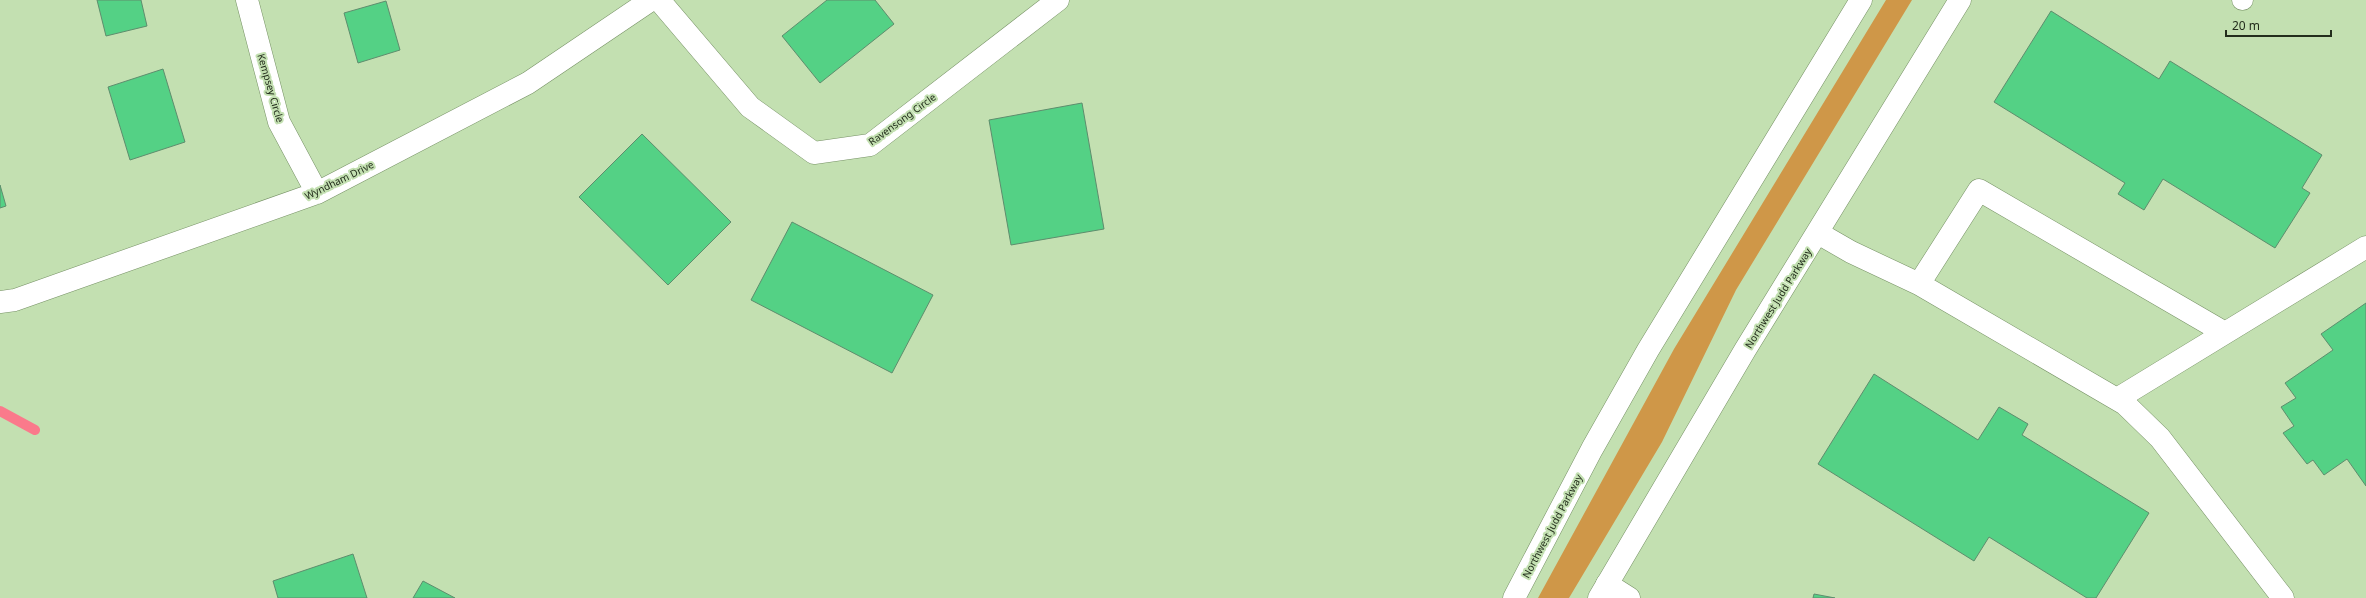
<svg xmlns="http://www.w3.org/2000/svg" width="2366" height="598" font-family="'Noto Sans',sans-serif">
<style>
.green{fill:#cf9748}
.lines{fill:none;stroke-linecap:round;stroke-linejoin:round}
.stream{stroke:#fa7a8b;stroke-width:10}
.building{fill:#54d185;stroke:#5e8d6d}
.lane-casing{stroke:#769165;stroke-width:21}
.street-casing{stroke:#769165;stroke-width:23}
.highway-casing{stroke:#769165;stroke-width:23}
.lane{stroke:#fff;stroke-width:20}
.street{stroke:#fff;stroke-width:22}
.highway{stroke:#fff;stroke-width:22}
.labels{text-anchor:middle;dominant-baseline:central;stroke-width:4;stroke-linejoin:round;paint-order:stroke}
.street-label{font-size:10px;fill:#232e1c;stroke:#c3e0b1}
</style>
<rect width="100%" height="100%" fill="#c3e0b1"/>
<!-- green -->
<path class="green" d="M1886,0H1912L1736,290L1662,442L1569,598H1538L1674,349Z"/>
<g class="lines">
<!-- stream -->
<path class="stream" d="M0,411L35,430"/>
</g>
<!-- building -->
<path class="building" d="M97,0H141L147,26L106,36Z
M827,0H875L894,24L820,83L782,36Z
M386,1L400,50L358,63L344,13Z
M2051,11L2159,79L2170,61L2322,155L2302,188L2310,193L2275,248L2163,179L2144,210L2118,194L2125,183L1994,102Z
M163,69L185,142L130,160L108,87Z
M1082,103L1104,229L1011,245L989,120Z
M642,134L731,222L668,285L579,197Z
M0,185L6,206L0,208Z
M792,222L933,295L892,373L751,300Z
M2366,303V486L2347,459L2324,475L2313,460L2307,464L2283,433L2294,426L2281,407L2296,398L2285,383L2333,350L2321,334Z
M1874,374L1978,440L1999,407L2028,424L2022,435L2149,513L2096,598H2087L1989,537L1974,561L1818,464Z
M353,554L367,598H278L273,581Z
M423,581L455,598H413Z
M1814,594L1835,598H1813Z"/>
<g class="lines">
<!-- lane casing -->
<g class="lane-casing">
<path id="lane" d="M2242,0H2243"/>
</g>
<!-- street casing -->
<g class="street-casing">
<path id="street" d="M247,0L279,122L317,193
M659,0L750,107L814,153L870,145L1058,0
M1818,233L1851,252L1919,284L2125,404L2160,438L2283,598
M1919,284L1979,190L2225,333
M0,302L15,300L317,193L528,83L651,0
M2117,399L2366,247
M1607,584L1629,598"/>
</g>
<!-- highway casing -->
<g class="highway-casing">
<path id="highway" d="M1514,598L1592,449L1648,350L1861,0
M1599,598L1745,350L1960,0"/>
</g>
<!-- lane -->
<use href="#lane" class="lane"/>
<!-- street -->
<use href="#street" class="street"/>
<!-- highway -->
<use href="#highway" class="highway"/>
</g>
<g class="labels">
<!-- street labels -->
<g class="street-label">
<text transform="translate(271 88) rotate(74)">Kempsey Circle</text>
<text transform="translate(902 119) rotate(-36)">Ravensong Circle</text>
<text transform="translate(339 180) rotate(-26)">Wyndham Drive</text>
<text transform="translate(1778 298) rotate(-58)">Northwest Judd Parkway</text>
<text transform="translate(1552 526) rotate(-62)">Northwest Judd Parkway</text>
</g>
</g>
<!-- scale -->
<path d="M2226 30v6h105v-6" fill="none" stroke="#232e1c" stroke-width="2"/>
<text x="2232" y="30" font-size="12" fill="#232e1c" stroke="#c3e0b1" stroke-width="3" paint-order="stroke">20 m</text>
</svg>
